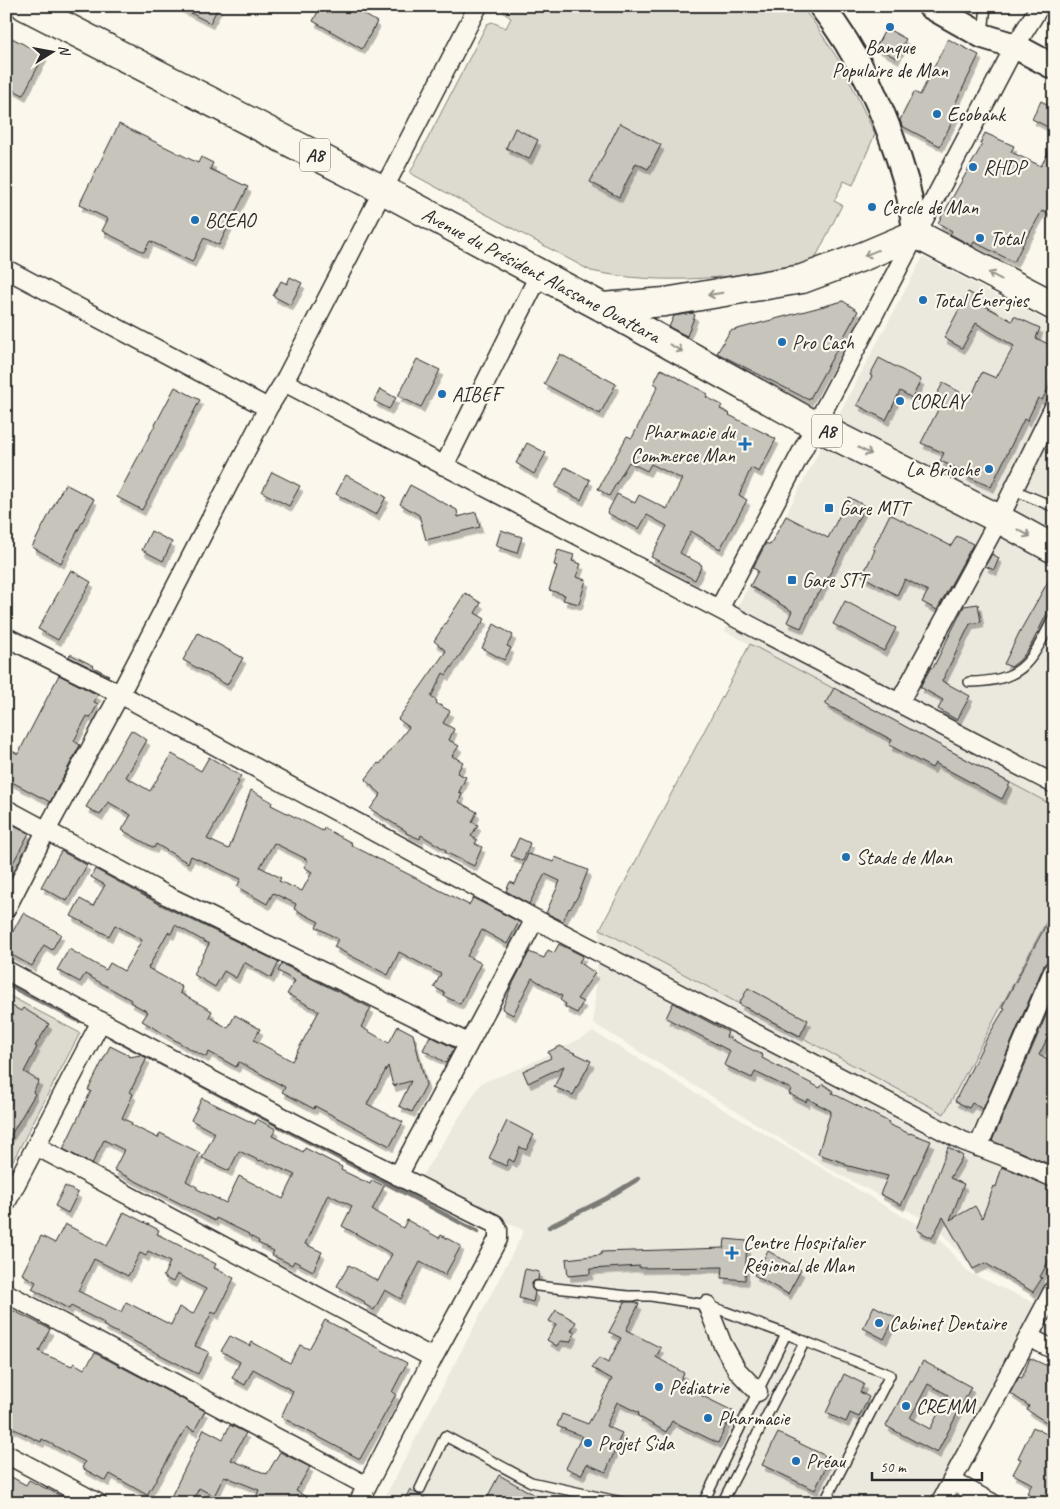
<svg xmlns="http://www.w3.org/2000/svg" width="1060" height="1509" font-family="Caveat,sans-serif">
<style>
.built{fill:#ebe8de}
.green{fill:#dddad0;stroke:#84827e}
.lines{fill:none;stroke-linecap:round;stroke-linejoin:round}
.stream{stroke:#7b7a75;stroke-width:4.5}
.building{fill:#c7c4bc;stroke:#2b2b2b;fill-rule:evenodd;filter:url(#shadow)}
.lane-casing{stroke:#2b2b2b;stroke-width:12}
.street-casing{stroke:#2b2b2b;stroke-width:21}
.secondary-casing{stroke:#2b2b2b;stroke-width:28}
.primary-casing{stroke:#2b2b2b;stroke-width:31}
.lane{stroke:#fbf7ec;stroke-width:9}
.street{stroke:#fbf7ec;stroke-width:18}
.secondary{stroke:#fbf7ec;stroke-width:24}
.primary{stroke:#fbf7ec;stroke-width:28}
.oneway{stroke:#93918c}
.poi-dot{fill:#1f6fb2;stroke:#fbf7ec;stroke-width:2}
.labels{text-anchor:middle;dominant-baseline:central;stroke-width:4.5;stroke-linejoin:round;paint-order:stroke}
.shield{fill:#fbf7ec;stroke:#696865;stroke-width:1}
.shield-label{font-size:19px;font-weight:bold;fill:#2b2b2b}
.poi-label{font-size:20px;fill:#2b2b2b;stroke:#fbf7ec;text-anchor:start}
.street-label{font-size:20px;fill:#2b2b2b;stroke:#fbf7ec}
</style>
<defs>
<filter id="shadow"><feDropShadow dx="3" dy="5.5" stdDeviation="0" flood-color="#0004"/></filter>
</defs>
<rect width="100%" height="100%" fill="#fbf7ec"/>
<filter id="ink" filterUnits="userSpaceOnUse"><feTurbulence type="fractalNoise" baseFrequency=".02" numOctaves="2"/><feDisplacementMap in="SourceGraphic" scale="10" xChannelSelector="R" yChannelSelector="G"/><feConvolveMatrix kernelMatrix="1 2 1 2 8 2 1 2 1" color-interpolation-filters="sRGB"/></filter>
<g filter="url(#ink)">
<!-- built -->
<path class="built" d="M923,257L1054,325V806L725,631L815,459Z
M1054,907V1338L1042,1332L1033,1294L968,1263L935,1225L831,1170L593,1023L600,929L944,1114Z
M594,1032L902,1216L936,1234L968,1272L1034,1303L928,1503H382L524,1231L421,1177L481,1083L523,1067Z"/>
<!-- green -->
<path class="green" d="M501,6H800L813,21L843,67L875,134L853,185L844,181L834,201L842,205L813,263C740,277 665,287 591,271L410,173L487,24L492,22L506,28L511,18L505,14Z
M750,644L1054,806V907L944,1114L600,929Z
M6,994L80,1033L6,1174Z"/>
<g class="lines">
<!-- stream -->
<path class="stream" d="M6,984L79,1021
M111,1037L478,1232
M549,1227L607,1198L638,1179"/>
</g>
<!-- building -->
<path class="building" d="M177,6H219L210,23Z
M321,6H350L377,22L362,49L313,21Z
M886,28L906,39L896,58L876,47Z
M10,37L44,55L23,95L6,86V45Z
M948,39L979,55L951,112L956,114L940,146L902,126L900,120L914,92L920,95Z
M1041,101L1054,108V130L1032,119Z
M620,123L661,145L648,169L636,163L619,197L590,182Z
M119,124L198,163L201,157L213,163L210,169L248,187L219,245L204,238L192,262L150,241L144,252L102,231L108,219L79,205Z
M515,128L538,140L529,159L506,148Z
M985,133L1014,146L1011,152L1041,166L1054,142V176L1046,190L1054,194V217L1042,211L1028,236H1027L1014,262L974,242L972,246L950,234L952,231L938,223L982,145L980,144Z
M290,277L302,283L290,305L273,296L281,281L287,284Z
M968,292L987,302L985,306L1012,321L1014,316L1040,328L1036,338L1054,347V374L1049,384L1050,385L1042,400L1038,398L1027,421L1024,419L991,487L964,475L966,472L940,461L944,453L921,443L942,402L935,398L943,383L971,398L982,372L996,378L1014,346L976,323L962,348L944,338Z
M843,301L858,311L809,400L717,353L730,331Z
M692,313L695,315L687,336L669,327L674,316Z
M560,354L616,384L600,414L544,384Z
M879,358L921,380L912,398L900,391L886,420L857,405L872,376L870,375Z
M417,359L440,370L421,407L398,396Z
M661,369L708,394L706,397L722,405L720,409L730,414L729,415L776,439L759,472L751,468L739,495L747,500L720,549L691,531L680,553L702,565L695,580L651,557L667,526L647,515L639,529L607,513L617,494L635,503L639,495L667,509L682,479L651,464L647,471L629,462L609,496L598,489L627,436L632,438L658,386L654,383Z
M175,387L200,400L142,510L117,497Z
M380,389L396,398L389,409L374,401Z
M527,443L546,453L534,474L516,463Z
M565,467L590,480L581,500L555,487Z
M272,472L300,486L289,506L262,492Z
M346,475L386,497L376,515L336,494Z
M65,484L94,499L61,563L32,547Z
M410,485L457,510L458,517L476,512L480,527L426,540L419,515L400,504Z
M849,497L865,506L824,585L819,594H817L801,628L787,622L792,611L750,586L758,571L753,568L766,543L770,545L786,516L828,538Z
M890,514L951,546L957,536L973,544L937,610L922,602L928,591L905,579L897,595L862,576L875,550L873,549Z
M501,530L522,537L517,553L496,546Z
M151,531L172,542L163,561L142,550Z
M558,550L574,555L572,561L581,564L576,577L586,580L579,604L563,600L565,595L549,590L557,566L554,565Z
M992,554L999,558L994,570L985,566Z
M71,570L91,582L58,640L38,629Z
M1054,571V600L1029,649L1019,661L1011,667L1004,664L1019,633Z
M465,593L481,603L475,613L485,619L446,675L443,673L431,697L437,701L436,703L450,711L443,723L454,729L449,740L459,746L452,756L463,762L457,773L466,777L459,792L462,793L459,802L477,812L472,822L478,825L471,836L477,840L475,844L482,847L474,866L445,852L446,850L421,835L420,839L406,833V831L370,809L381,794L365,780L378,763L380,764L409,727L398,719L446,651L434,641Z
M845,601L896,628L884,651L833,624Z
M978,604L981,622L970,624L942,681L970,696L957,720L938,709L943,700L920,687L931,667L933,668L964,606Z
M494,624L513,635L507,646L511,648L504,660L482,648Z
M198,633L243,658L227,685L183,660Z
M70,654L94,666L93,667L109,675L108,676L69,657Z
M59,675L98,695L94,702L98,704L90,718L87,716L74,741L80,745L50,802L6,779V748L18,754Z
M834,688L1010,783L1002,799L935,763L932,768L889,745L892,740L825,704Z
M131,730L147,740L126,777L150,791L172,754L201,771L209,757L241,776L237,781L239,782L207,839L229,849L251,790L272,802L271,805L323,831L324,828L352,843L351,845L469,905L473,898L519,922L507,944L482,930L467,956L481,963L460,1004L444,996L445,993L434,987L441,974L399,952L388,975L334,947L338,939L316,927L319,922L294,909L296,904L273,893L267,904L237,887L241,879L191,856L188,863L156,844L154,848L122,830L131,815L108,802L100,815L86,807ZM274,843L308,860L304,867L312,872L302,891L279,881L281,878L260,867Z
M6,821L29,833L6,876Z
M519,838L530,843L523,861L511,856Z
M61,851L87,865L67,901L41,887Z
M528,854L554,862L555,857L588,870L578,896L570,909L569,908L563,921L546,913L560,881L545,874L529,904L506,891L510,882L515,884Z
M95,869L163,906L279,962L271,978L244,962L236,978L224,971L215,987L193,974L209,944L175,925L171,934L168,932L148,968L182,987L180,993L212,1011L209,1017L228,1028L235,1015L260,1029L254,1040L292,1061L319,1011L287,994L295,981L278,971L282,964L371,1008L361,1027L389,1043L398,1026L413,1034L426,1085L412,1112L399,1106L411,1081L393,1086L388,1066L367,1104L403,1122L390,1146L315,1106L314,1109L282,1092L285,1087L239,1062L236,1067L209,1052L206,1057L192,1050L142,1021L148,1012L130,1002L131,1000L85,974L80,982L57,970L69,949L106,970L110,963L124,971L142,940L115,925L109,936L71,916L80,899L93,906L105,885L91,877Z
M1054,910V959L1048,960L1044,965L983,1109L972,1103L969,1108L955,1101L987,1038L1005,1008L1002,1007Z
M23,913L61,934L52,950L44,945L32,966L6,952V944Z
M559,944L583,956L579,962L595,973L577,999L583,1002L577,1013L565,1007L566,1004L560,1000L562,996L532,978L513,1015L502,1009L511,987L529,952L544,958L548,950L554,953Z
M748,988L808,1020L800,1036L739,1004Z
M1054,997V1025L1039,1055L1054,1064V1166L992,1141Z
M673,1003L728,1032L726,1037L763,1055L762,1058L779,1067L820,1088L823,1084L833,1091L832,1093L889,1122L888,1124L910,1134V1133L931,1141L901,1205L880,1194L888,1176L845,1165V1163L818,1154L831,1111L808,1099L806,1102L789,1094L791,1089L755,1072L752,1078L724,1065L730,1051L666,1018Z
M10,1005L21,1011L23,1008L49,1024L35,1046L37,1047L24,1072L39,1081L33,1092L35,1094L6,1143V1012Z
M430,1036L454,1048L446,1063L423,1050Z
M110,1046L130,1056L129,1057L141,1055L147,1058L130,1092L133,1094L122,1118L132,1123L131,1125L158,1138L160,1133L200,1153L186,1181L197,1187V1189L226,1203L239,1176L283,1199L295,1175L267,1162V1163L260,1160V1161L239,1151L229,1171L202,1158L215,1133L191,1120L202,1098L255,1124L257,1119L276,1129L272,1136L303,1152L305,1148L342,1167L341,1170L370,1184L372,1180L384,1186L372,1210L403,1228L407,1220L439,1238L441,1235L461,1246L445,1275L420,1262L401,1299L385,1290L374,1310L364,1304L365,1302L337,1286L349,1265L378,1281L392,1254L342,1226L352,1206L328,1194L305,1244L322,1252L313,1271L294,1261L292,1265L272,1255L274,1251L258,1243L259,1241L248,1235L249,1234L216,1218L215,1221L114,1170L124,1150L104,1140L92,1164L63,1149L91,1091L88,1090Z
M560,1046L591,1061L573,1095L554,1087L564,1066L528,1083L523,1071L551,1058L548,1052Z
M507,1121L534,1135L526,1150L520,1147L514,1162L509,1159L506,1166L489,1158Z
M948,1147L963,1156L950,1178L964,1184L950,1220L975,1206L982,1218L994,1186L996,1187L1002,1167L1054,1188V1247L1049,1257L1050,1258L1040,1277L1042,1278L1033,1292L985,1263L973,1269L943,1217L932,1238L917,1230Z
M65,1186L78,1193L68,1213L55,1206Z
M124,1212L159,1230L157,1234L216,1264L214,1268L234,1278L216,1314L212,1312L195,1346L209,1352L198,1374L112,1330L103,1325L104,1323L71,1306L69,1309L32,1289L36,1282L22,1274L41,1236L55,1243L65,1224L107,1246ZM148,1251L170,1262L163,1277L173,1282L177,1274L206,1289L193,1314L179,1307L171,1325L126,1302L121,1312L78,1291L94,1259L128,1276L140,1253L146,1256Z
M725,1239L747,1241L745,1280L722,1278L723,1267L640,1268V1266L590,1269V1274L568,1276L566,1259L601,1255V1252L724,1248Z
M768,1251L801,1270L788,1294L754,1275Z
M525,1269L539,1272L538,1280L534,1281L531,1285L532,1289L535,1292L533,1302L519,1298Z
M625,1302H635L639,1304L626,1330L661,1348L656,1357L684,1373L678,1384L733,1411L718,1443L672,1421L666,1432L638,1416L639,1413L617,1402L606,1426L622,1433L606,1472L587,1464L581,1475L566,1468L582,1436L557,1426L562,1414L588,1424L596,1410L612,1379L592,1368L599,1358L608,1363L621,1338L609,1332Z
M874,1306L895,1317L884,1339L863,1328Z
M6,1307L50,1329L39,1351L46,1355L72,1366L74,1363L84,1369L95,1353L205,1411L194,1431L187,1427L147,1495L110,1474L106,1481L82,1468L85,1462L42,1439L41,1442L6,1425Z
M556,1310L576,1322L571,1331L575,1333L570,1342L560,1341L557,1346L547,1340L556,1325L549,1321Z
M325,1320L407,1363L392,1392L396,1394L360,1459L281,1417L293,1391L253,1369L245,1385L232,1378L240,1362L221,1351L230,1336L250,1346L252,1342L290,1363L300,1345L309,1349Z
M1030,1358L1054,1369V1409L1046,1422L1027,1410L1029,1406L1010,1393L1019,1377L1022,1378Z
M923,1361L971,1387L937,1453L886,1426L910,1380L912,1381ZM928,1384L948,1395L930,1429L910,1418Z
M844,1374L864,1384L860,1392L869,1397L859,1417L850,1413L846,1422L826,1413Z
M230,1425L246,1433L231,1460L267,1474L280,1452L310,1467L296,1491L317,1503H254L259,1490L224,1476L214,1496L199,1488L192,1503H168L204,1429L223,1439Z
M1033,1427L1054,1438V1503H1024L1029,1494L1027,1493L1032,1484L1013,1474L1021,1459L1018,1458Z
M778,1433L830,1458L815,1490L762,1465Z
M6,1474L26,1485L29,1480L75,1503H19L6,1496Z
M499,1475L549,1503H484Z
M410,1489L417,1494L434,1503H403Z"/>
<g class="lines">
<!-- lane casing -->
<g class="lane-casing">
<path id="lane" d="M983,33L986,6
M1014,490L1054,507
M969,682C1024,682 1031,661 1054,617
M537,1286L628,1296H651L707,1305L786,1334L890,1375L824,1503
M420,1489L445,1436L531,1482L626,1503
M703,1503L786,1334
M722,1503L805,1341"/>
</g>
<!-- street casing -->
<g class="street-casing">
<path id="street" d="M6,269L268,408
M284,382L1054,784
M444,466L539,275
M719,609L1015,46L1040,6
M6,637L120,694L535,919L963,1141L1016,1161L1054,1178
M899,703L999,519L1054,407
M6,809L168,896L468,1043
M6,909L46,831L120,694L268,408L284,382L478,6
M6,970C167,1058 330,1143 495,1224L498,1230V1239L433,1358L358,1503
M36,1146L433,1358
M978,1147L1054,969
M398,1176L535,919
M6,1203L101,1021
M6,1293L367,1486
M707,1305L722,1343L737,1370L758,1392
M1029,1337L1054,1350
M6,1454L98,1503
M952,1481L992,1503
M940,1503L1054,1289"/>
</g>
<!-- secondary casing -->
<g class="secondary-casing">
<path id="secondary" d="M821,6C862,57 888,120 906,182C910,199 913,217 916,234
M930,6L983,36L1015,46L1054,67"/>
</g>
<!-- primary casing -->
<g class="primary-casing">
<path id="primary" d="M25,6L383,190L602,307L816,426L999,519L1054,549
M602,307L665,302L802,279L864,256L916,234L1054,306"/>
</g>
<!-- lane -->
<use href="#lane" class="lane"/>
<!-- street -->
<use href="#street" class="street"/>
<!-- secondary -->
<use href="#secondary" class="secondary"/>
<!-- primary -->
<use href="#primary" class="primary"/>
</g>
<!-- one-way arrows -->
<defs><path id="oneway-shaft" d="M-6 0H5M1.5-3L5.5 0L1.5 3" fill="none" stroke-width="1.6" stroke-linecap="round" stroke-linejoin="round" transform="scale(1.25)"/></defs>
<g class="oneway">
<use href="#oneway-shaft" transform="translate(871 253) rotate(157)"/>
<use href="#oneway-shaft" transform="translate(995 276) rotate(-152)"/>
<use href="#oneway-shaft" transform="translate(715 294) rotate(171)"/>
<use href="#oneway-shaft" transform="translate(676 348) rotate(29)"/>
<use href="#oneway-shaft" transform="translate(865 451) rotate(27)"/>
<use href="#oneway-shaft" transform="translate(1024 533) rotate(28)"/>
</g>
</g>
<!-- markers -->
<g class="poi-dot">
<circle cx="890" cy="27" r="5"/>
<circle cx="937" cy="114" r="5"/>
<circle cx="973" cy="167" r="5"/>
<circle cx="872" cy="207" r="5"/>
<circle cx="195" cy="220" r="5"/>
<circle cx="980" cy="238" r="5"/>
<circle cx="923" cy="300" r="5"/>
<circle cx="782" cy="342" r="5"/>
<circle cx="442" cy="394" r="5"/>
<circle cx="900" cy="401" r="5"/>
<path d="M742.5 436.5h5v5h5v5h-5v5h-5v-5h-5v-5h5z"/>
<circle cx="989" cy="469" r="5"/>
<rect x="824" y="503" width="10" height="10" rx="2.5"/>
<rect x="787" y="575" width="10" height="10" rx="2.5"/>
<circle cx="846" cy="857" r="5"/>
<path d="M729.5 1245.5h5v5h5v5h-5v5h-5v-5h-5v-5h5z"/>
<circle cx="879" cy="1323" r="5"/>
<circle cx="659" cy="1387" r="5"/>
<circle cx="906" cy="1406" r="5"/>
<circle cx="708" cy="1418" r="5"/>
<circle cx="588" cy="1443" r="5"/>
<circle cx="796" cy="1461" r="5"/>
</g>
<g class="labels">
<!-- shield labels -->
<g class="shield">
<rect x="300" y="138.5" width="30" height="33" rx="4"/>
<rect x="812" y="414.5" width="30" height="33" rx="4"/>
</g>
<g class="shield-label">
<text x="315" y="155">A8</text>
<text x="827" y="431">A8</text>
</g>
<!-- poi labels -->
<g class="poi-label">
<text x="890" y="47" text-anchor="middle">Banque<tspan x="890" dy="23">Populaire de Man</tspan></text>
<text x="947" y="114">Ecobank</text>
<text x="983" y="167">RHDP</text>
<text x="882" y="207">Cercle de Man</text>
<text x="205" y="220">BCEAO</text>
<text x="990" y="238">Total</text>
<text x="933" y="300">Total Énergies</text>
<text x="792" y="342">Pro Cash</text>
<text x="452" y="394">AIBEF</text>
<text x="910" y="401">CORLAY</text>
<text x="735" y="432" text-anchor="end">Pharmacie du<tspan x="735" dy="23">Commerce Man</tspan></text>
<text x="979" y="469" text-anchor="end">La Brioche</text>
<text x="839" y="508">Gare MTT</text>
<text x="802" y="580">Gare STT</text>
<text x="856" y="857">Stade de Man</text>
<text x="743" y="1242">Centre Hospitalier<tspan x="743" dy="23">Régional de Man</tspan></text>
<text x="889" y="1323">Cabinet Dentaire</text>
<text x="669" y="1387">Pédiatrie</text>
<text x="916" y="1406">CREMM</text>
<text x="718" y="1418">Pharmacie</text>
<text x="598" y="1443">Projet Sida</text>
<text x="806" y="1461">Préau</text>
</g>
<!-- street labels -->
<g class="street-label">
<text transform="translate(541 275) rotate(28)">Avenue du Président Alassane Ouattara</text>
</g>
</g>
<!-- margin -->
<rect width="1060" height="1509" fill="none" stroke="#fbf7ec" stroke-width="25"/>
<rect x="12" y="12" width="1035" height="1484" fill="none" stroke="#2b2b2b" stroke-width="2" filter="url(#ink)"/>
<!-- north arrow -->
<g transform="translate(52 52) rotate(79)" stroke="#fbf7ec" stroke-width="4" paint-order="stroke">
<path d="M0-4L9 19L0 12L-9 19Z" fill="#2b2b2b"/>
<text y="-8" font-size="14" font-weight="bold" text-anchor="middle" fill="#2b2b2b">N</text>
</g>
<!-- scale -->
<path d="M872 1472v8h110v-8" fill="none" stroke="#2b2b2b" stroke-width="2.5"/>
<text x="880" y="1472" font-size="15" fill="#2b2b2b" stroke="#fbf7ec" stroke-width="4" paint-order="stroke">50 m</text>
</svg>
